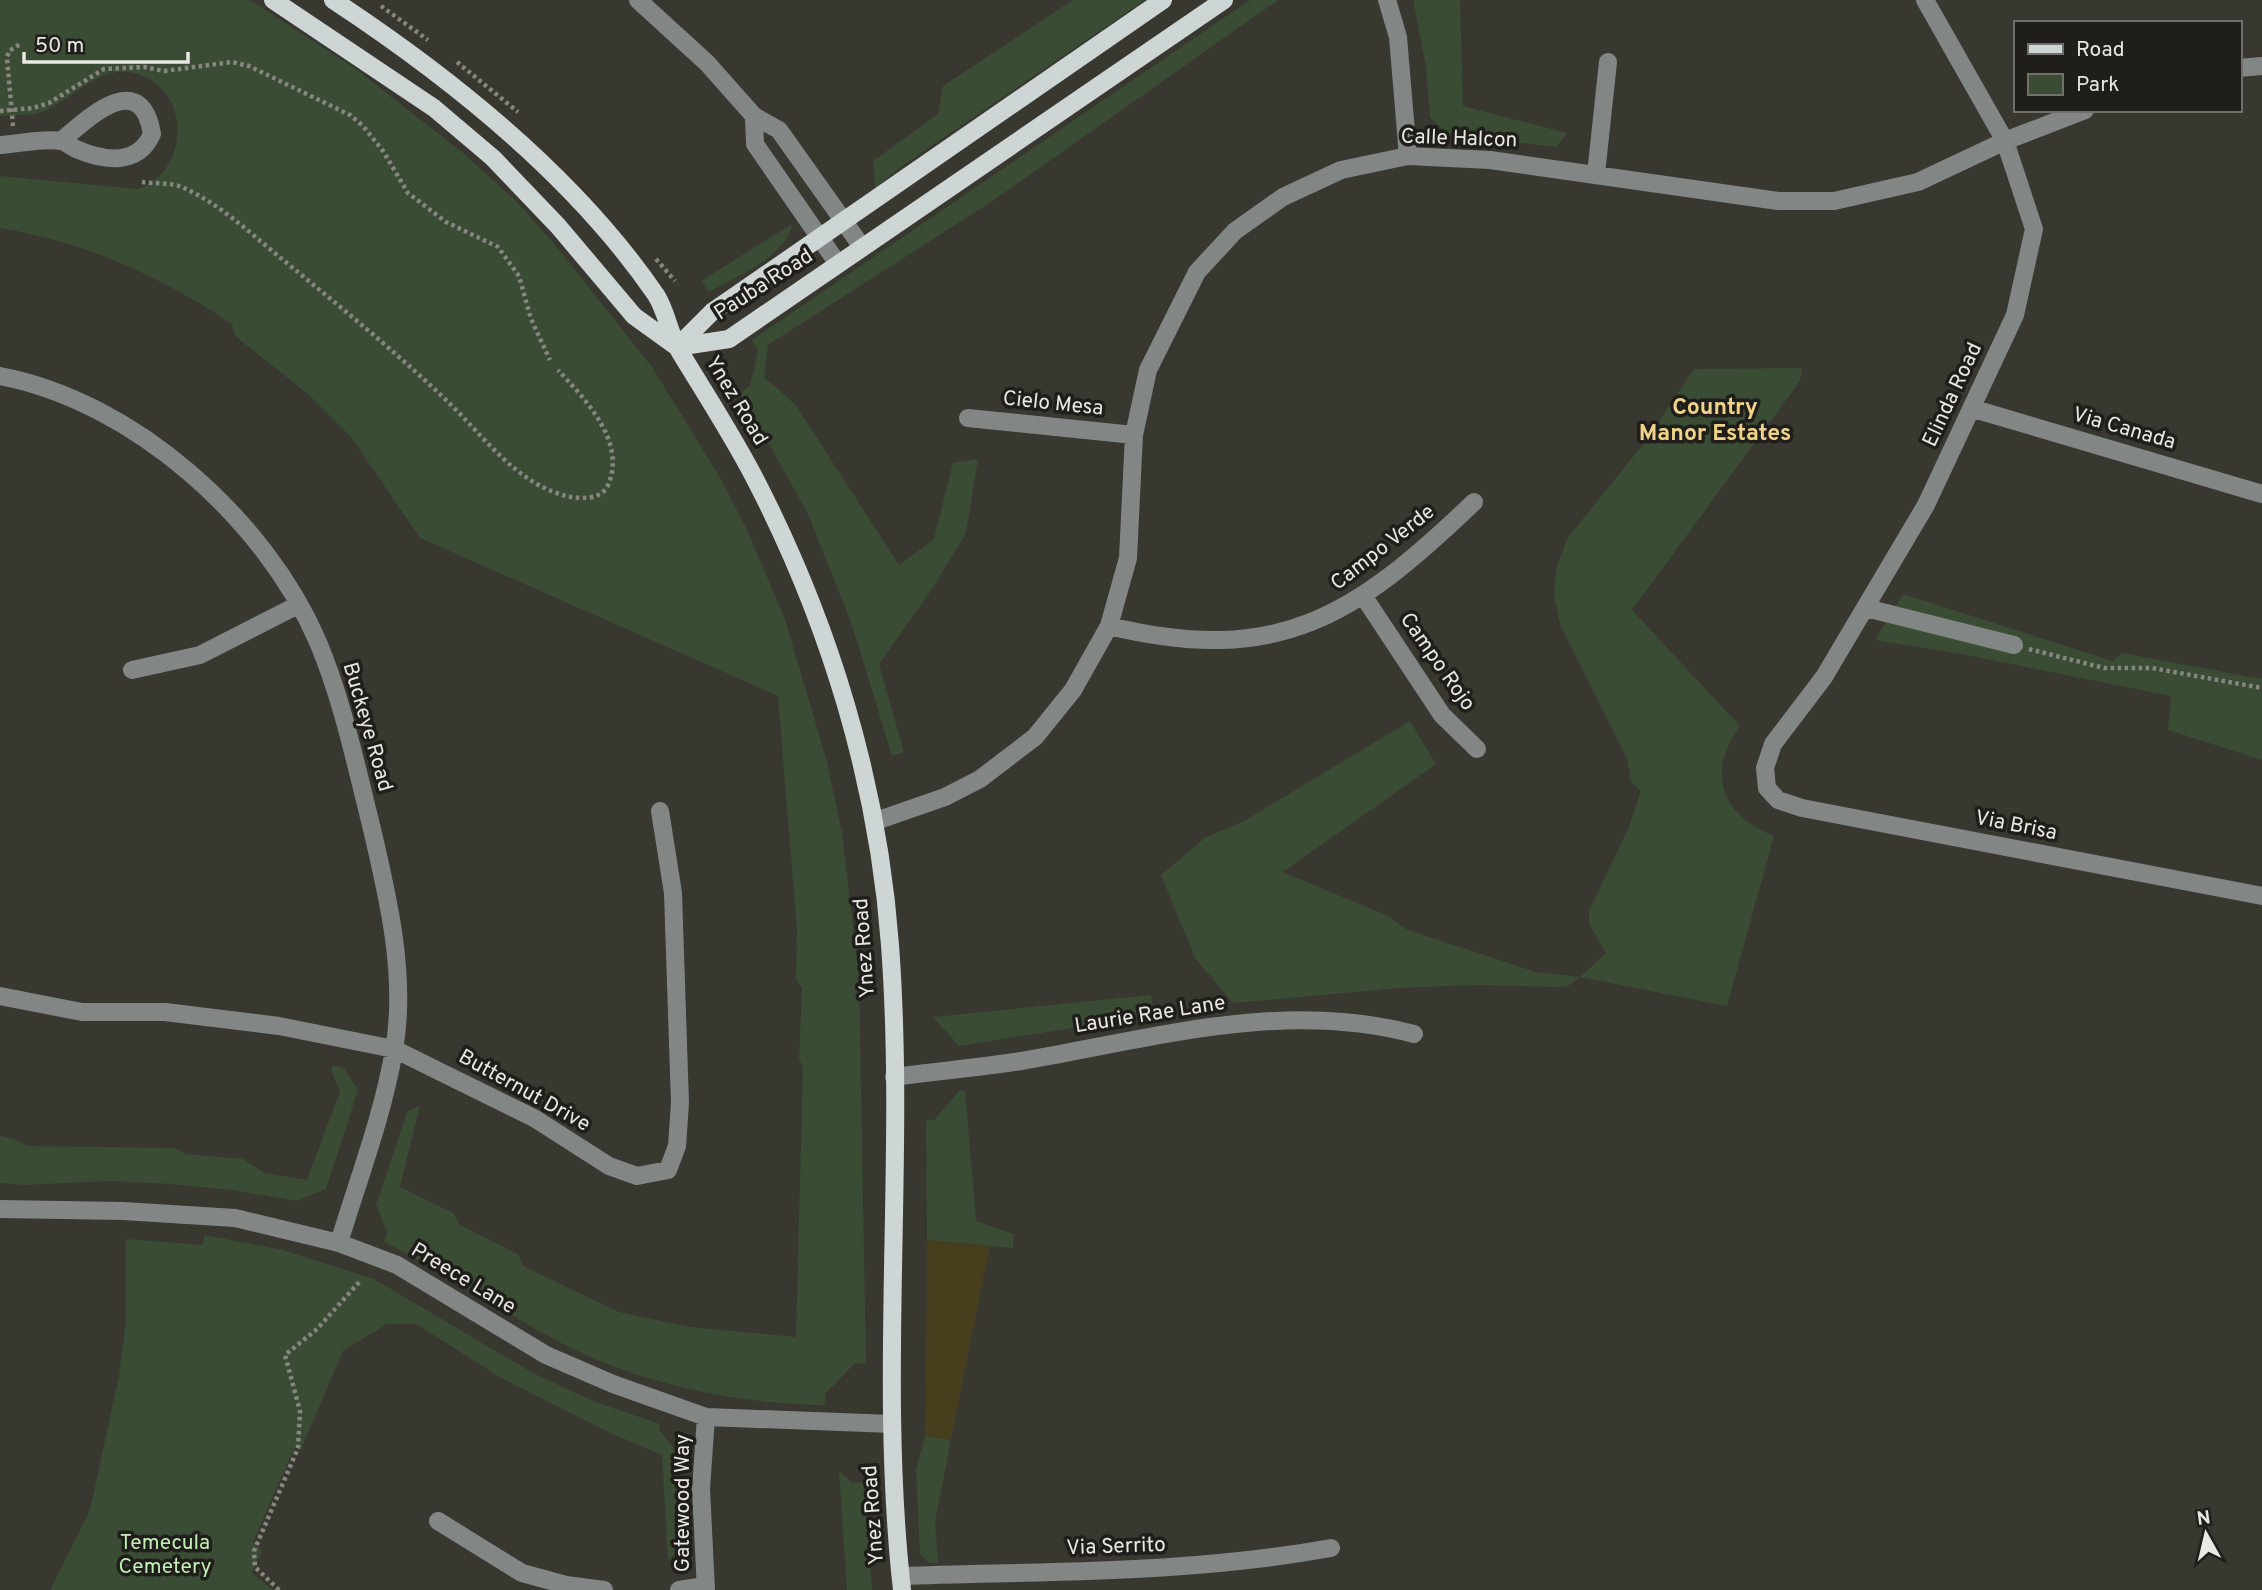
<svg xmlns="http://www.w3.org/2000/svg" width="2262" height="1590" font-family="Overpass,sans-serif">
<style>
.green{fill:#3b4c35}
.sand{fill:#473e1e}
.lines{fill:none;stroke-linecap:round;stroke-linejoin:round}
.path{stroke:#878681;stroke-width:4.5;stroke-dasharray:3.5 3.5;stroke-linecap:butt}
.minor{stroke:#828786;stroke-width:18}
.major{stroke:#cdd6d5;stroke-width:18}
.labels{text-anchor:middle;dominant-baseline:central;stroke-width:7;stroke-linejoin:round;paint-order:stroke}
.street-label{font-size:21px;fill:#e9e8e4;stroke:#1f1e1b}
.park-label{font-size:21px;fill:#c2f0b4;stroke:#1f1e1b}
.neighbourhood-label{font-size:23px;font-weight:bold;fill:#efd388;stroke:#1f1e1b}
</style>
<rect width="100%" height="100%" fill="#383730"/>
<!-- green -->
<path class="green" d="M0,0H250L356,69L463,153L519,204L557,247L652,367L721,479L747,530L785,619L827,762L842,833L859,976L866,1364L855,1363L825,1394V1405C736,1404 640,1384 561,1343C501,1311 445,1272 384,1242L387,1232L376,1205L407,1112L420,1105L400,1187L453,1213L460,1225L518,1254L523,1266L619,1312L690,1327L796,1337L803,1067L799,1059L802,988L796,980L797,929L778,696L420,538L351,437L309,395L235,336L232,324C158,275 88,243 0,228V176L137,189C191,172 192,87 134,73C97,64 71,103 38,113C26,116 12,115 0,116Z
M1073,0H1145L902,166L875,188L873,161L938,114L943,86Z
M1250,0H1278L994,200L768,345L764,377L795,404L899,565L934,539L953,463L978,459L966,533L930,592L879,664L904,752L892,756L852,625L807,512L740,392L750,386L758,351L752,340Z
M1413,0H1460L1463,106L1563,132L1567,134L1556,147L1448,134L1430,117L1426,66Z
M792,224C786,257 736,277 709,292L701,281Z
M1802,368L1800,381L1632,610L1740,726C1706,773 1721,815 1774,836L1727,1006L1580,977L1568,986L1557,987L1478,985L1399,988L1233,1003L1195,958L1161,875L1206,837L1244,821L1410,721L1436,764L1283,872L1388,916L1408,930L1536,972L1580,977L1606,953L1589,924V911L1628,829L1641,791L1631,782L1627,759L1561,627L1554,596L1556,569L1568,537L1645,442L1694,369Z
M1903,594L2113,661L2122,653L2262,679V760L2168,730L2171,696L1961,654L1875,640Z
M1151,995L1154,1015L959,1046L933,1017Z
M333,1065L344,1068L358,1090L326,1189L296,1201L231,1190L170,1184L109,1181L25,1185L0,1183V1136L15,1139L27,1146L175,1148L185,1154L243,1159L264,1173L307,1180L340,1091L331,1071Z
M959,1091H965L976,1221L1013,1234V1248L927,1240L926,1121L934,1120Z
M204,1235L283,1250L374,1279L533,1373L593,1401L660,1424L659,1430L676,1451L680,1548L668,1561L662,1455L612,1434L503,1379L416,1324H387L343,1351L301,1449L294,1448L253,1542L262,1551L252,1573L273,1590H50L90,1510L119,1376L126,1321V1239L203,1245Z
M925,1436L951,1440L935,1521L938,1563H929L920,1554L916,1470Z
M839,1471L853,1483L864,1482L872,1590H847Z"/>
<!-- sand -->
<path class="sand" d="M927,1240L990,1246L951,1440L925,1436Z"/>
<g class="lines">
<!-- path -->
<path class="path" d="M381,6L428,40
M457,62L518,112
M0,111L33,108L49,103L104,69L144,67L164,71L232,62L249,66L350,115L363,126L383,151L408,193L446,222L498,247L519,276L531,319L550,360
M13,126L7,58L9,51L22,43
M142,182C155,184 172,182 184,188C220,204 251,234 282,259C338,305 395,351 447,401C484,436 517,486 571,497C584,499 602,499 608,485C627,442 585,399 558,370
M656,259L675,281
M2029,649L2104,668H2152L2262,688
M279,1590L255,1567L254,1551L298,1448L300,1411L285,1355L317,1329L361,1280"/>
<!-- minor -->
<path class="minor" d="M638,0L707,63L754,116L779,130L862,247
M1387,0L1398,37L1408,156
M1925,0L2005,141L2034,229L2015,315L1926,505L1824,677L1773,744L1765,768L1767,788L1778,800L1802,808L2262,896
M2239,68L2262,66
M754,116L755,144L838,264
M0,145C18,144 43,138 61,141C66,142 71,147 76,149C104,161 138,166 152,134C141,67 88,118 61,141
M1596,174L1608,62
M0,376C133,401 265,519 318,642C342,699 356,765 371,825C388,897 407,976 394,1050C383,1115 358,1180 339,1243
M1974,409L2262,494
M968,418L1134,435
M1364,597L1442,715L1477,749
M1866,608L2014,645
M1109,626C1279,667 1355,616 1474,502
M132,670L200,655L298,605
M876,821L945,797L980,779L1035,737L1073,690L1109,626L1128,558L1134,435L1148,370L1197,272L1235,231L1283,197L1341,170L1408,156L1490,160L1778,201H1834L1918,182L2005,141L2085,110
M0,996L82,1012H165L279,1026L394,1049L534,1118L609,1166L637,1176L668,1170L677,1146L680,1103L673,893L660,811
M894,1077C936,1071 979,1068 1021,1061C1150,1039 1283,999 1414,1034
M0,1209L123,1211L235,1218L339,1243L397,1265L546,1355L613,1384L706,1417L892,1424
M438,1521L522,1573L566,1585L604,1590
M901,1576C1045,1571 1188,1574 1331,1548
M679,1590L705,1586
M706,1590L701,1489L706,1417"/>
<!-- major -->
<path class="major" d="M273,0L434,108L493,158L558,226L634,316L677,347
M333,0C450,77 576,178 656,295C667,312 669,334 680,352C705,393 731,433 753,475C829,621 878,781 890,945C906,1160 878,1376 902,1590
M677,347L729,339L1224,0
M677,347L712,312L1163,0"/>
</g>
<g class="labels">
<!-- street labels -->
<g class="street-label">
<text transform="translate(1459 139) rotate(2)">Calle Halcon</text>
<text transform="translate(764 285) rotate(-33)">Pauba Road</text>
<text transform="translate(1953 395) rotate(-65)">Elinda Road</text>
<text transform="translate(736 401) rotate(59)">Ynez Road</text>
<text transform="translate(1053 404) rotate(6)">Cielo Mesa</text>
<text transform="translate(2124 429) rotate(16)">Via Canada</text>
<text transform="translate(1383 548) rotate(-38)">Campo Verde</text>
<text transform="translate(1437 662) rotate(55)">Campo Rojo</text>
<text transform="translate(367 727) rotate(74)">Buckeye Road</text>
<text transform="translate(2016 826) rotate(11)">Via Brisa</text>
<text transform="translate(865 948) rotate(-94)">Ynez Road</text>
<text transform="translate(1150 1015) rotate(-9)">Laurie Rae Lane</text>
<text transform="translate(524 1091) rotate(29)">Butternut Drive</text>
<text transform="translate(463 1279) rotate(31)">Preece Lane</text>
<text transform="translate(683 1503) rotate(-90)">Gatewood Way</text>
<text transform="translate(874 1515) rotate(-94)">Ynez Road</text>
<text transform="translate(1116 1547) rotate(-2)">Via Serrito</text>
</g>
<!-- park labels -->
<g class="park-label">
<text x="165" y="1543">Temecula<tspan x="165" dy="24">Cemetery</tspan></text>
</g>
<!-- neighbourhood labels -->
<g class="neighbourhood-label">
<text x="1715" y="408">Country<tspan x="1715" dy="26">Manor Estates</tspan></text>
</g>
</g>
<!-- legend -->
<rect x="2014" y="21" width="228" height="91" fill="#1f1e1b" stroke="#706f6b" stroke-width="2"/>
<rect x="2028" y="44" width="35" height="10" fill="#cdd6d5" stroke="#706f6b" stroke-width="2"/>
<text x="2076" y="56" font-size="21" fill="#e9e8e4">Road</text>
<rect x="2028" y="74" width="35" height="21" fill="#3b4c35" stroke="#706f6b" stroke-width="2"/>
<text x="2076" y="91" font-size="21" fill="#e9e8e4">Park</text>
<!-- north arrow -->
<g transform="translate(2206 1534) rotate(352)" stroke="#1f1e1b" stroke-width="5" paint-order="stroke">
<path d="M0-5L12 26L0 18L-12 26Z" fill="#e9e8e4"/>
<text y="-10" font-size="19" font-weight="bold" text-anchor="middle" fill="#e9e8e4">N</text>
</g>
<!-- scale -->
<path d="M24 52v10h164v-10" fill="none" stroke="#e9e8e4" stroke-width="3.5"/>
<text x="35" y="52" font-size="21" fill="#e9e8e4" stroke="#1f1e1b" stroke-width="5" paint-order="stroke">50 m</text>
</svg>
